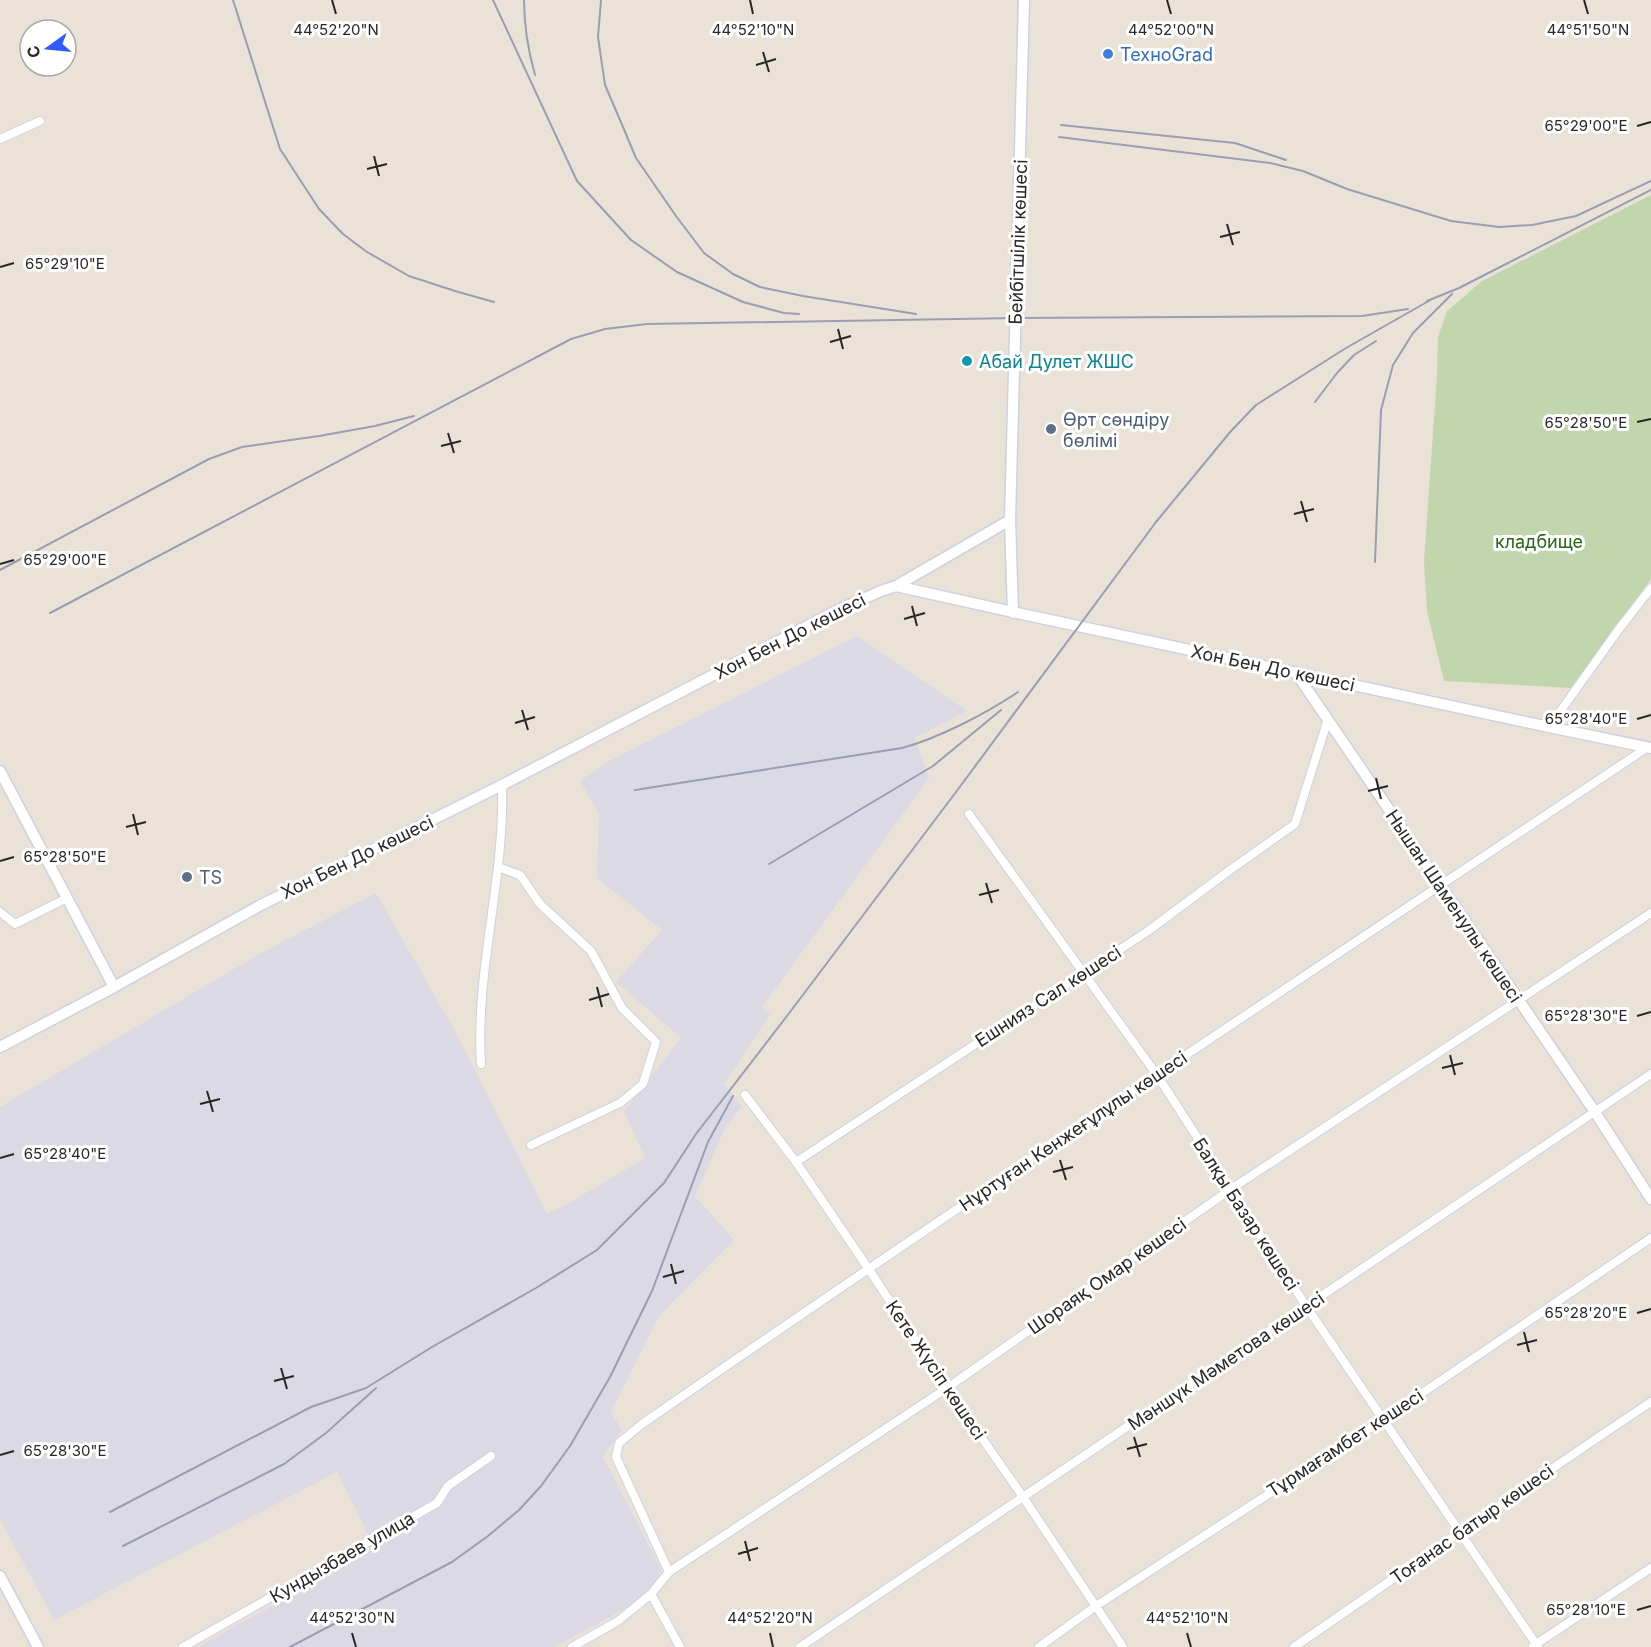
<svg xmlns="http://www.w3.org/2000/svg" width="1651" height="1647" font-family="Inter,sans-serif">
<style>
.industrial{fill:#dbd9e3}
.cemetery{fill:#c2d6ad}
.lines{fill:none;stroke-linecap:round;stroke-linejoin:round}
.street-casing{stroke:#ccd1e2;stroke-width:10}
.secondary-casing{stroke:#ccd1e2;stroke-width:13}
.street{stroke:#fff;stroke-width:8}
.secondary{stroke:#fff;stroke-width:10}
.rail{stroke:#9a9eb3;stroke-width:2}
.ticks{fill:none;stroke:#272727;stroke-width:2}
.shop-dot{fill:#3f7fe0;stroke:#fff;stroke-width:2}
.culture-dot{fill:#0f9aa8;stroke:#fff;stroke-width:2}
.service-dot{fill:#5c6f8a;stroke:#fff;stroke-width:2}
.labels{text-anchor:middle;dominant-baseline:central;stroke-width:6;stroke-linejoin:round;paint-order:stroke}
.shop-label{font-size:18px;fill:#366cbe;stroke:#fff;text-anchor:start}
.street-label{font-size:18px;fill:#272727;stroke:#fff}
.culture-label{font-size:18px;fill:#0d838f;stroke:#fff;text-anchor:start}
.service-label{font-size:18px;fill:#4e5e75;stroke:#fff;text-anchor:start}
.park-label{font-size:18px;fill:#276814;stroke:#fff}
.ticks-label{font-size:15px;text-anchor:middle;fill:#272727;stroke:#fff;stroke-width:6;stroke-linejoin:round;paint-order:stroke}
</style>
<rect width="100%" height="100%" fill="#ebe2d7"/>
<!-- industrial -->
<path class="industrial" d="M857,636L967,711L915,738L929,778L762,1007L770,1015L724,1084L742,1107L726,1126L695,1196L734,1240L659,1316L611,1412L622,1430L603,1457L661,1569L651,1594L555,1647H198L375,1548L337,1472L54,1620L0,1519V1107L261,953L376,893L455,1031L547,1214L569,1203L645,1158L624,1111L681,1038L616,982L662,930L597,878L599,814L580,781L611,760Z"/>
<!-- cemetery -->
<path class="cemetery" d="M1651,195V579L1571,688L1444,681L1427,611L1424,562L1437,375L1438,337L1447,311L1482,281Z"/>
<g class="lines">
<!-- street casing -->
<g class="street-casing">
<path id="street" d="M0,139L40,121
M1549,727L1619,629L1651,588
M969,814L1157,1075L1306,1306L1538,1647
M498,867L520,875L540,904L591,951L622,1008L656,1042L643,1084L620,1103L531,1145
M0,912L15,924L67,898
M481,1064C475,971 505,879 502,785
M745,1095L796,1162L868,1268L947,1388L1023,1497L1123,1647
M796,1162L1148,931L1230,870L1295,824L1328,719
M669,1572L616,1457L619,1443L642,1424C975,1194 1312,971 1648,747
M651,1594L680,1647
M1533,1646L1651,1568
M183,1647L437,1503L448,1486L491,1456
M572,1647L618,1621L651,1594L669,1572L947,1388L1231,1189L1651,913
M800,1647L1651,1074
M1039,1647L1096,1606L1384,1419L1651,1238
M1294,1647C1413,1566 1531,1481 1651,1402"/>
</g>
<!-- secondary casing -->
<g class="secondary-casing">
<path id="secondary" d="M896,586L1010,520
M1013,613L1010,520L1024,0
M1296,673L1595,1112L1651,1199
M0,771L114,987
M0,1047L114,987L259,906L502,785L836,611L881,591L896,586L1022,614L1549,727L1651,748
M0,1576L38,1647"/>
</g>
<!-- street -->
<use href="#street" class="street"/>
<!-- secondary -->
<use href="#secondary" class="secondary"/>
<!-- rail -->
<path class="rail" d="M233,0L280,149L319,209L343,234L367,252L409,276L455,291L494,302
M493,0L577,181L631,240L677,272L743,302L784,313L799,314
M524,0C524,26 528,50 535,75
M601,0L598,37L605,85L623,127L636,158L676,216L704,253L733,274L760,287L803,296L916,314
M1061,125L1235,143L1286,160
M1059,137L1270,163L1303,171L1347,189L1451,221L1499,227L1532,225L1576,216L1651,181
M1427,301L1459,288L1651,190
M1315,402L1337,373L1354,355L1376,341
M1375,562L1381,410L1393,365L1413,333L1452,294
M0,570L209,459L242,447L319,436L375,426L414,416
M50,613L571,339L605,329L647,324L1016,318L1362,316L1408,309
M635,790L902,748C939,738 985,714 1018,692
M769,864L933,766L1001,710
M110,1512L311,1407L366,1388L432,1347L536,1288L597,1250L664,1183L696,1134L787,1016L956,792L1156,522L1231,431L1256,405L1346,348L1434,298
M123,1546L284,1464L326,1433L376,1388
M290,1647L452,1562L488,1536L519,1510L541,1486L570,1446L610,1377L652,1291L708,1142L733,1096"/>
</g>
<!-- ticks -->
<path class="ticks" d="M332,0L336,14M750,0L753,14M1167,0L1171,14M1584,0L1588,14M763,52L769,72M756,65L776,59M1637,126L1651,122M374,156L379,176M367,169L387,164M1227,224L1233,245M1220,237L1240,232M0,267L14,263M838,329L843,349M830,342L851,336M1637,422L1651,419M448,433L454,453M441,446L461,441M1301,501L1307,522M1294,514L1314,509M0,564L14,560M912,606L917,626M904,619L925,613M522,710L528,730M1637,719L1651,715M515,723L535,717M1376,778L1381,799M1368,791L1388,786M133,814L138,835M126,827L146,822M0,861L14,857M986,883L992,903M979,895L999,890M597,987L602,1007M589,1000L609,994M1637,1016L1651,1012M1450,1055L1455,1075M1442,1068L1463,1063M207,1091L213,1112M200,1104L220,1099M0,1158L14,1154M1060,1160L1066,1180M1053,1172L1073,1167M671,1264L676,1284M663,1277L684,1271M1637,1313L1651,1309M1524,1332L1529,1352M1517,1345L1537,1340M281,1368L287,1389M274,1381L294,1376M1134,1437L1140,1457M1127,1449L1147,1444M0,1455L14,1451M745,1541L750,1561M738,1554L758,1548M1637,1610L1651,1606M352,1633L356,1647M770,1633L773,1647M1187,1633L1191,1647"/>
<!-- markers -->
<circle class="shop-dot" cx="1108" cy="54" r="6"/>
<circle class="culture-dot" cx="967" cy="361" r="6"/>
<g class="service-dot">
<circle cx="1051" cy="429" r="6"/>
<circle cx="187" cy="877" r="6"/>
</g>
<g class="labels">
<!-- shop labels -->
<g class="shop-label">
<text x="1120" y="54">ТехноGrad</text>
</g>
<!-- street labels -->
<g class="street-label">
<text transform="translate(1018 242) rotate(-88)">Бейбітшілік көшесі</text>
<text transform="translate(790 636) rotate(-27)">Хон Бен До көшесі</text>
<text transform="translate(1273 668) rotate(12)">Хон Бен До көшесі</text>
<text transform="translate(357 857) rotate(-26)">Хон Бен До көшесі</text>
<text transform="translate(1454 906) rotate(56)">Нышан Шаменулы көшесі</text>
<text transform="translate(1048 996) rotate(-33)">Ешнияз Сал көшесі</text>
<text transform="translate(1073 1131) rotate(-34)">Нұртуған Кенжеғұлұлы көшесі</text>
<text transform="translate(1246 1214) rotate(57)">Балқы Базар көшесі</text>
<text transform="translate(1107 1276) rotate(-35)">Шораяқ Омар көшесі</text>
<text transform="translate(1226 1361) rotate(-34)">Мәншүк Мәметова көшесі</text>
<text transform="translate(936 1370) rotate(56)">Кете Жүсіп көшесі</text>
<text transform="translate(1345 1443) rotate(-33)">Тұрмағамбет көшесі</text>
<text transform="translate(1472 1524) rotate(-35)">Тоғанас батыр көшесі</text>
<text transform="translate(342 1557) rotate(-30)">Кундызбаев улица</text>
</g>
<!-- culture labels -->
<g class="culture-label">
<text x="979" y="361">Абай Дулет ЖШС</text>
</g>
<!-- service labels -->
<g class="service-label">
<text x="1063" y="419">Өрт сөндіру<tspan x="1063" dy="21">бөлімі</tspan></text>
<text x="199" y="877">TS</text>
</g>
<!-- park labels -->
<g class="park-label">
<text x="1539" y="541">кладбище</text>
</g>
</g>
<g class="ticks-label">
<text x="336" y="35">44°52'20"N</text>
<text x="753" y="35">44°52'10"N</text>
<text x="1171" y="35">44°52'00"N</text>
<text x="1588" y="35">44°51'50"N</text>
<text x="1586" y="131">65°29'00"E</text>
<text x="65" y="269">65°29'10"E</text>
<text x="1586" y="428">65°28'50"E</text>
<text x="65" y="565">65°29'00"E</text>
<text x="1586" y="724">65°28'40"E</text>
<text x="65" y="862">65°28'50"E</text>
<text x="1586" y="1021">65°28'30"E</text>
<text x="65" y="1159">65°28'40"E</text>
<text x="1586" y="1318">65°28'20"E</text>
<text x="65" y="1456">65°28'30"E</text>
<text x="1586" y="1615">65°28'10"E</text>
<text x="352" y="1623">44°52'30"N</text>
<text x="770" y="1623">44°52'20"N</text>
<text x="1187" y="1623">44°52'10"N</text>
</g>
<!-- north arrow -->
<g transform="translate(48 48) rotate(255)"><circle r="28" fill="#ffffff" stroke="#a9a9a9" stroke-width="1.5"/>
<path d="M0-4.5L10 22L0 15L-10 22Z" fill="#305cff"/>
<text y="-9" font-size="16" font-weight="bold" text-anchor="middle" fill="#272727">С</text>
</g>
</svg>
